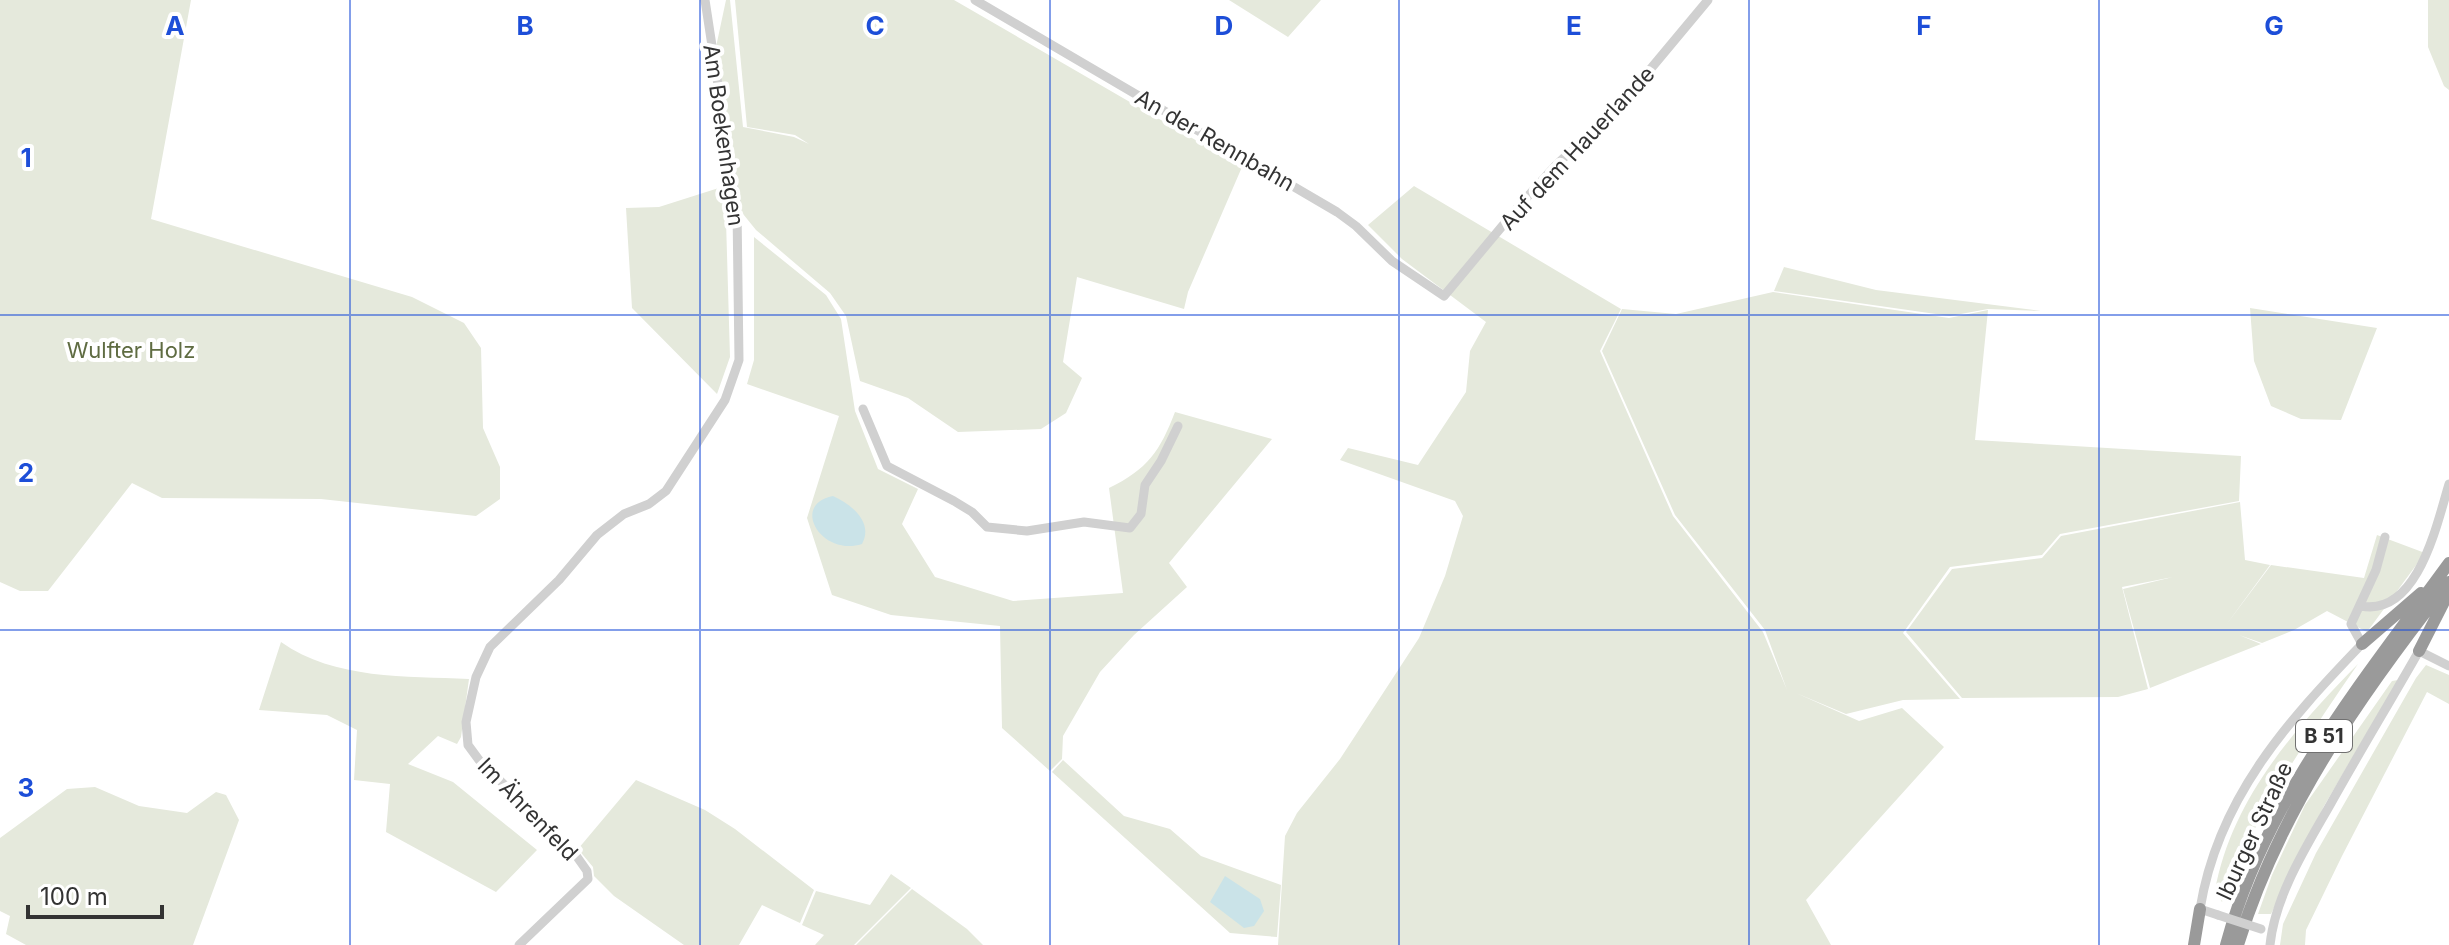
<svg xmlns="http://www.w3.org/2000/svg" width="2449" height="945" font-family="Inter,sans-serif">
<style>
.green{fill:#e5e9dc}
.water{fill:#cae3e8}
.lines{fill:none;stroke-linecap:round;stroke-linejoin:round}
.minor{stroke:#d0d0d0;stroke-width:9}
.highway{stroke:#9a9a9a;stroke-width:12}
.minor-bridge{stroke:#d0d0d0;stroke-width:9}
.grid{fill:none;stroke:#1d4ed8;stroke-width:2;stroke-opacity:0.55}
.labels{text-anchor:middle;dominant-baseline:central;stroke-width:8;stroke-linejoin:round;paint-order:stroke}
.shield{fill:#fff;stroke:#707070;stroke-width:2}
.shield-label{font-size:20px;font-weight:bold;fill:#333}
.street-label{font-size:22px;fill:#333;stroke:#fff}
.park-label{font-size:22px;fill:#5f6c42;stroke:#fff}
.grid-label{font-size:26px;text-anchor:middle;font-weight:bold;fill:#1d4ed8;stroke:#fff;stroke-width:8;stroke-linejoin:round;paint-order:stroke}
</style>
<rect width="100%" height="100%" fill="#fff"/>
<!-- green -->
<path class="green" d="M0,0H191L151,219L412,297L464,323L481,348L483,428L500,467V499L476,516L321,499L162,498L132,483L48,591H20L0,582Z
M726,0H730L743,127L794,137L809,144L795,135L747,127L735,0H954L1242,167L1188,292L1184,309L1077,277L1063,362L1082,378L1066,413L1041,429L958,432L908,398L860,381L846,316L830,293L756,230L739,209L716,47Z
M1229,0H1321L1288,37Z
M2428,0H2449V90L2444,86L2428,47Z
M725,186L730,357L717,394L632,308L626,208L659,207Z
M1414,186L1621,309L1600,351L1673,516L1763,632L1787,690L1765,630L1675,515L1602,351L1622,309L1676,314L1773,292L1949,318L1988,310L1975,440L2241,456L2239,501L2060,534L2042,555L1950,567L1903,633L1960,699L1903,700L1846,714L1796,693L1859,721L1902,708L1944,747L1806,900L1831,945H1278L1285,836L1297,813L1340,759L1419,638L1445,576L1463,516L1455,501L1340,460L1348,448L1418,465L1466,392L1470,351L1486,322L1402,259L1368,225Z
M754,237L826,295L841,319L855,411L878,469L918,489L902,524L935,577L1013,601L1123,593L1109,488C1148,469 1160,451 1175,412L1272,439L1169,563L1187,587L1134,635L1100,672L1063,736L1062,759L1050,771L1002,728L1000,626L891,615L832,595L807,518L839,416L747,384L754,360Z
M1784,267L1876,290L2041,311L1988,309L1950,316L1774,291Z
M2250,308L2377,328L2341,420L2301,419L2271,406L2254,361Z
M2240,502L2245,560L2270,565L2226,625L2271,565L2364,578L2377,535L2425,553L2367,632L2327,611L2294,630L2262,643L2239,635L2261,644L2150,688L2123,589L2173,577L2122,587L2148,689L2118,697L1962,698L1906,632L1952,569L2042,558L2061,536Z
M281,642C335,680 406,676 469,679L461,737L457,744L438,736L408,764L453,782L537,850L496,892L386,832L390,784L354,780L357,730L327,715L259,710Z
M2358,664C2305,741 2256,813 2222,902L2215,891C2231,800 2295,728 2358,664Z
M2426,665L2449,675V704L2427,692L2342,856L2306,930L2305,945H2280L2283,924L2316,853L2416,678Z
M2398,680L2324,806L2271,914H2258L2272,875L2305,805L2392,681Z
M1063,760L1124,816L1170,829L1201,856L1281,885L1277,937L1230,933L1052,772Z
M636,780L705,810L735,829L814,890L800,923L762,905L739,945H684L614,896L594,876L593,867L578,849Z
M95,787L139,806L187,813L216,792L226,795L239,820L193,945H26L6,934L10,916L0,911V838L67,789Z
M891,874L911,888L854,945H815L824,935L802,925L816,891L870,905Z
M912,889L967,929L983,945H856Z"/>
<!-- water -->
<path class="water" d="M833,496C851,504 874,522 862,544C821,557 790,504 833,496Z
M1225,876L1260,899L1264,911L1254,926L1244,928L1210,902Z"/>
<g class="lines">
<!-- minor -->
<path class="minor" d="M975,0L1337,212L1356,226L1392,261L1444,296L1519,206L1556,165L1605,120L1638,84L1708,0
M863,409L887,466L954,501L972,512L987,527L1027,531L1084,522L1130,528L1141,514L1145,485L1161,461L1178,426
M2361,606C2418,617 2437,523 2449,484
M2218,915L2200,909C2218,798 2287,722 2362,644L2351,624L2376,570L2385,537
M519,945L588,879L587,871L575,854L479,760L468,745L466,722L476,677L490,647L559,580L597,535L624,514L649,504L666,491L725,400L739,360L737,209L705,0
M2270,945C2275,896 2306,847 2330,805C2359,753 2390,702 2419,651L2449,666"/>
<!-- highway -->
<path class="highway" d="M2362,644L2421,593
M2419,651L2449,592
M2194,945L2200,909
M2226,945C2265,800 2362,682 2449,563
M2238,945C2279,810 2363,691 2449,582"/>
<!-- minor-bridge -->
<path class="minor-bridge" d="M2218,915L2261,929"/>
</g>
<!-- grid -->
<path class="grid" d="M350,0V945M700,0V945M1050,0V945M1399,0V945M1749,0V945M2099,0V945M0,315H2449M0,630H2449"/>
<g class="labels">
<!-- shield labels -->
<rect class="shield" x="2296" y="720" width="56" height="32" rx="6"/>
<g class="shield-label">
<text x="2324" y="736">B 51</text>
</g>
<!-- street labels -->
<g class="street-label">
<text transform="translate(724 135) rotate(82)">Am Boekenhagen</text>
<text transform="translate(1215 140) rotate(30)">An der Rennbahn</text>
<text transform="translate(1577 148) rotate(-47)">Auf dem Hauerlande</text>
<text transform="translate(528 809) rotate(46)">Im Ährenfeld</text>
<text transform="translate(2254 831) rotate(-65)">Iburger Straße</text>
</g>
<!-- park labels -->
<g class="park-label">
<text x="131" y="350">Wulfter Holz</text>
</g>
</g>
<g class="grid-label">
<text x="175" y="35">A</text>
<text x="525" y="35">B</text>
<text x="875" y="35">C</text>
<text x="1224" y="35">D</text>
<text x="1574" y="35">E</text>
<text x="1924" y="35">F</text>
<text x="2274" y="35">G</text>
<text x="26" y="167">1</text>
<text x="26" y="482">2</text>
<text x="26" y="797">3</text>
</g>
<!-- scale -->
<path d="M28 905v12h134v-12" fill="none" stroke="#333333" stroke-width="4"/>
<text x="40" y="905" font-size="24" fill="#333333" stroke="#ffffff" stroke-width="6" paint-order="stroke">100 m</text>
</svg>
